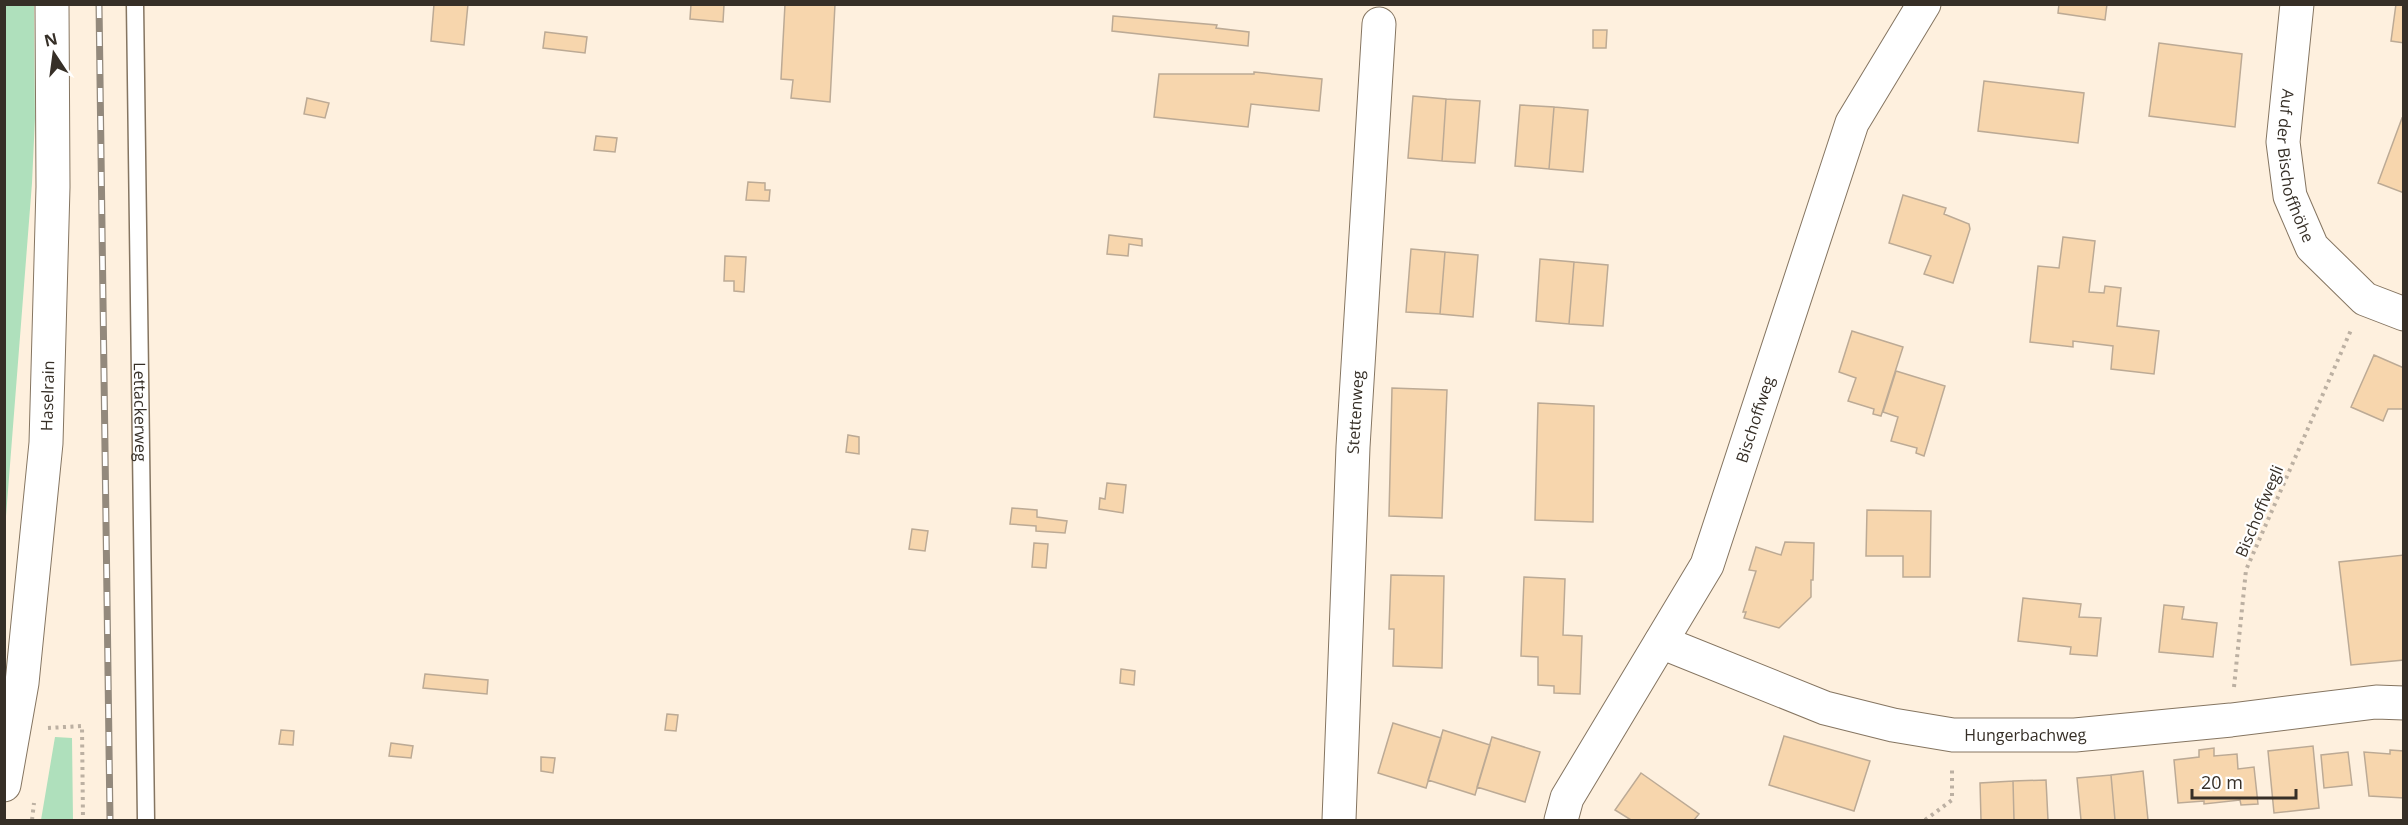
<svg xmlns="http://www.w3.org/2000/svg" width="2408" height="825" font-family="'Open Sans',sans-serif">
<style>
.green{fill:#afe0bc}
.building{fill:#f7d6ad;stroke:#bcaa95;stroke-width:1.5}
.lines{fill:none;stroke-linecap:round;stroke-linejoin:round}
.service-casing{stroke:#857561;stroke-width:19}
.minor-casing{stroke:#857561;stroke-width:35}
.path{stroke:#bcb0a2;stroke-width:4;stroke-dasharray:3 4.5;stroke-linecap:butt}
.service{stroke:#fff;stroke-width:16}
.minor{stroke:#fff;stroke-width:33}
.rail-casing{stroke:#93897c;stroke-width:7}
.rail{stroke:#fff;stroke-width:4.5;stroke-dasharray:14;stroke-linecap:butt}
.labels{text-anchor:middle;dominant-baseline:central;stroke-width:4.5;stroke-linejoin:round;paint-order:stroke}
.street-label{font-size:16px;fill:#362f27;stroke:#fff}
</style>
<rect width="100%" height="100%" fill="#fef0de"/>
<!-- green -->
<path class="green" d="M5,4L34,5L35,118L32,183L5,529Z
M55,737L72,738L73,820H41Z"/>
<!-- building -->
<path class="building" d="M434,4H468L464,45L431,41Z
M691,4L724,5L723,22L690,19Z
M785,4H835L830,102L791,98L793,80L781,79Z
M2059,4H2107L2105,20L2058,13Z
M2396,4H2404V43L2391,41Z
M1113,16L1217,25L1216,28L1249,32L1248,46L1112,31Z
M1593,30H1607L1606,48H1593Z
M545,32L587,37L585,53L543,48Z
M2159,43L2242,54L2235,127L2149,116Z
M1254,72L1322,79L1319,111L1251,104L1248,127L1154,117L1159,74H1254Z
M1984,81L2084,93L2078,143L1978,131Z
M1413,96L1446,99L1442,161L1408,158Z
M307,98L329,103L325,118L304,114Z
M1446,99L1480,101L1475,163L1442,161Z
M1520,105L1554,107L1549,169L1515,166Z
M1554,107L1588,110L1583,172L1549,169Z
M2402,118L2404,119V193L2378,183Z
M596,136L617,138L615,152L594,150Z
M748,182L765,183V190H770L769,201L746,200Z
M1903,195L1946,208L1944,214L1969,224L1970,229L1953,283L1924,274L1931,256L1889,243Z
M1109,235L1142,239V246L1129,244L1128,256L1107,254Z
M2063,237L2095,241L2089,292L2104,293L2105,286L2121,288L2117,326L2159,331L2154,374L2111,369L2113,346L2073,341V347L2030,342L2038,266L2059,268Z
M1411,249L1445,252L1440,314L1406,312Z
M1445,252L1478,255L1473,317L1440,314Z
M725,256L746,257L744,292L734,291V281H724Z
M1540,259L1574,262L1569,324L1536,321Z
M1574,262L1608,265L1603,326L1569,324Z
M1852,331L1903,347L1881,416L1873,414L1874,409L1848,401L1856,378L1839,372Z
M2374,355L2404,368V409H2388L2383,421L2351,407Z
M1896,371L1945,386L1924,456L1916,453L1917,448L1891,441L1898,417L1883,412Z
M1392,388L1447,390L1442,518L1389,516Z
M1538,403L1594,406L1593,522L1535,520Z
M848,435L859,437V454L846,452Z
M1107,483L1126,485L1123,513L1099,509L1100,498L1105,499Z
M1012,508L1037,510V517L1067,521L1065,533L1036,531V526L1010,524Z
M1867,510L1931,511L1930,577H1903V556H1866Z
M912,529L928,531L925,551L909,549Z
M1785,542L1814,543L1813,580H1811V597L1779,628L1744,618L1746,612H1743L1756,571L1749,570L1756,547L1781,555Z
M1034,543L1048,544L1046,568L1032,567Z
M2404,555V660L2351,665L2339,562Z
M1391,575L1444,576L1442,668L1393,666L1394,629H1389Z
M1524,577L1565,579L1563,635L1582,636L1580,694L1554,693V686L1538,685V657L1521,656Z
M2023,598L2081,604L2079,617L2101,618L2097,656L2070,654L2071,647L2018,641Z
M2164,605L2184,607L2182,619L2217,623L2213,657L2159,652Z
M1121,669L1135,671L1134,685L1120,683Z
M425,674L488,680L487,694L423,688Z
M667,714L678,715L676,731L665,730Z
M1393,723L1441,738L1426,788L1378,773Z
M281,730L294,731L293,745L279,744Z
M1443,730L1490,745L1475,795L1428,780Z
M1784,736L1870,761L1854,811L1769,785Z
M1492,737L1540,752L1525,802L1477,787Z
M391,743L413,746L411,758L389,756Z
M2313,746L2319,808L2274,813L2268,751Z
M2214,748V756L2237,754L2238,769L2254,767L2258,804L2241,805L2240,800L2204,804V801L2178,803L2174,760L2199,757V750Z
M2390,750L2404,751V798L2369,796L2364,752L2390,754Z
M2348,752L2352,785L2324,788L2321,755Z
M541,757L555,758L553,773L541,771Z
M2143,771L2148,820H2115L2111,775Z
M1641,773L1699,814L1694,820H1631L1615,810Z
M2111,775L2115,820H2081L2077,778Z
M2046,780L2048,820H2014L2013,781Z
M2013,781L2014,820H1981L1980,783Z"/>
<g class="lines">
<!-- service casing -->
<g class="service-casing">
<g id="service">
<path id="s1" d="M135,4L146,820"/>
</g>
</g>
<!-- minor casing -->
<g class="minor-casing">
<g id="minor">
<path id="s2" d="M2297,4L2283,142L2290,196L2312,247L2365,299L2404,314"/>
<path id="s3" d="M1661,642L1825,708L1893,725L1953,735H2075L2231,720L2376,702L2404,703"/>
<path id="s4" d="M4,785L22,683L46,443L53,187L52,4"/>
<path id="s5" d="M1339,820L1353,447L1379,24"/>
<path id="s6" d="M1561,820L1567,798L1707,565L1852,123L1924,4"/>
</g>
</g>
<!-- path -->
<path class="path" d="M2234,687L2246,570L2351,330
M48,728L82,726L83,820
M32,820L34,803
M1925,820L1952,800V769"/>
<!-- service -->
<use href="#service" class="service"/>
<!-- minor -->
<use href="#minor" class="minor"/>
<!-- rail casing -->
<g class="rail-casing">
<path id="rail" d="M99,4L110,820"/>
</g>
<!-- rail -->
<use href="#rail" class="rail"/>
</g>
<g class="labels">
<!-- street labels -->
<g class="street-label">
<text stroke="none"><textPath href="#s2" startOffset="164">Auf der Bischoffhöhe</textPath></text>
<text stroke="none"><textPath href="#s4" startOffset="392">Haselrain</textPath></text>
<text stroke="none"><textPath href="#s5" startOffset="408">Stettenweg</textPath></text>
<text stroke="none"><textPath href="#s1" startOffset="408">Lettackerweg</textPath></text>
<text stroke="none"><textPath href="#s6" startOffset="448">Bischoffweg</textPath></text>
<text transform="translate(2259 511) rotate(-67)">Bischoffwegli</text>
<text stroke="none"><textPath href="#s3" startOffset="380">Hungerbachweg</textPath></text>
</g>
</g>
<!-- border -->
<rect width="2408" height="825" fill="none" stroke="#362f27" stroke-width="12"/>
<!-- north arrow -->
<g transform="translate(54 54) rotate(347)" stroke="#ffffff" stroke-width="4.5" paint-order="stroke">
<path d="M0-4.5L10 22L0 15L-10 22Z" fill="#362f27"/>
<text y="-9" font-size="16" font-weight="bold" text-anchor="middle" fill="#362f27">N</text>
</g>
<!-- scale -->
<path d="M2192 789v9h104v-9" fill="none" stroke="#362f27" stroke-width="3"/>
<text x="2201" y="789" font-size="18" fill="#362f27" stroke="#ffffff" stroke-width="4.5" paint-order="stroke">20 m</text>
</svg>
